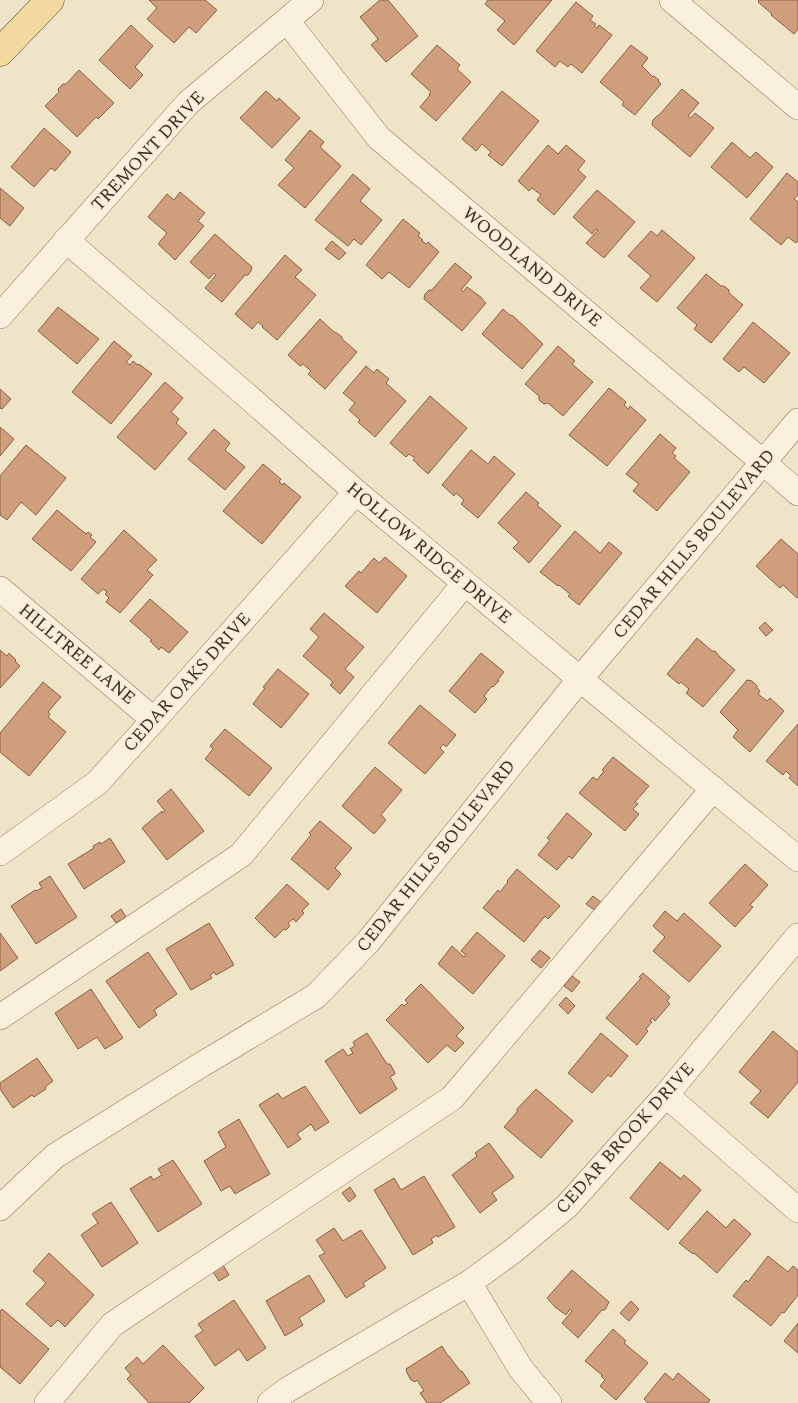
<svg xmlns="http://www.w3.org/2000/svg" width="798" height="1403" font-family="Spectral,serif">
<style>
.building{fill:#cf9f7d;stroke:#8d5f41}
.lines{fill:none;stroke-linecap:round;stroke-linejoin:round}
.minor-casing{stroke:#8d765c;stroke-width:26}
.major-casing{stroke:#5b4430;stroke-width:29}
.minor{stroke:#faf1dc;stroke-width:25}
.major{stroke:#f3d9a0;stroke-width:28}
.labels{text-anchor:middle;dominant-baseline:central;stroke-width:4;stroke-linejoin:round;paint-order:stroke}
.street-label{font-size:18px;fill:#3d2e20;stroke:#f7eed8}
</style>
<rect width="100%" height="100%" fill="#f0e4c8"/>
<!-- building -->
<path class="building" d="M149,0H205L217,10L196,33L189,27L174,43L147,19L157,8Z
M380,0H388L418,36L386,62L371,45L378,39L360,17Z
M488,0H552L514,45L497,30L505,21L485,4Z
M758,0H798V29L794,34L771,15L772,14L758,2L759,1Z
M576,2L593,16L590,20L596,24L594,26L597,28L599,25L612,35L582,73L571,64L568,67L560,61L555,67L536,51Z
M131,25L153,46L135,67L143,75L130,89L99,60Z
M437,45L460,65L457,69L471,82L436,121L420,107L430,95L429,94L431,92L411,74Z
M631,45L648,58L642,66L653,77L654,76L659,80L658,81L661,84L635,115L622,105L624,102L600,82Z
M79,70L114,103L98,119L96,117L77,137L45,106L59,92L58,89L63,84H66Z
M682,89L699,103L688,116L691,118L695,113L714,128L690,157L652,125L653,120L657,116L659,115Z
M266,91L277,101L279,98L300,118L272,148L240,118Z
M502,91L539,121L502,166L488,155L491,152L482,144L476,151L462,139Z
M44,128L71,152L55,171L51,168L34,187L11,167Z
M310,130L324,142L320,147L341,166L305,208L278,185L294,168L285,160Z
M732,142L750,158L756,152L773,167L747,198L711,167Z
M548,145L558,154L566,145L585,161L578,170L586,177L554,215L537,200L541,195L532,188L529,191L518,181Z
M787,173L798,182V195L794,199L798,202V241L796,243L788,237L781,245L750,219Z
M353,174L370,189L360,201L382,220L361,245L354,239L348,246L315,220Z
M0,188L24,208L10,226L0,218Z
M597,190L635,222L604,258L586,243L598,230L596,229L592,234L573,217Z
M180,192L205,213L198,221L204,226L175,260L158,244L167,233L148,217L167,194L174,200Z
M403,219L420,233L418,236L423,240L422,241L426,244L428,242L439,252L409,288L389,272L382,279L366,265Z
M662,230L695,258L657,302L640,288L651,276L628,256L651,231L657,236Z
M215,234L252,267L251,271L248,275H245L222,302L205,288L216,275L214,273L209,279L190,262Z
M332,241L346,253L339,260L325,249Z
M285,255L302,270L295,277L316,295L277,340L262,327L263,326L258,322L252,329L235,314Z
M455,263L472,277L461,290L463,292L467,287L482,298V299L486,303L462,331L424,299L425,294L429,290H432Z
M706,274L721,286H724L729,290V293L743,305L711,343L694,329L697,325L677,308Z
M58,307L99,339L77,364L38,331Z
M503,309L511,316L512,315L543,344L522,369L482,334Z
M320,319L334,332L337,333L342,337V339L357,352L325,389L308,374L311,371L303,364L300,366L288,355Z
M753,322L790,353L764,383L744,367L739,372L723,359Z
M114,341L132,356L126,362L130,365L133,361L138,365L139,364L152,374L111,424L72,392Z
M558,346L575,361L572,364L593,382L563,416L548,403L544,404L539,400V396L525,384Z
M366,366L374,373L377,369L389,379L386,383L406,401L375,437L358,422L360,420L349,410L355,403L343,393Z
M165,382L183,398L171,412L179,419L176,423L187,433L155,470L117,437Z
M609,388L626,402L624,405L628,409L630,406L646,420L607,466L569,435Z
M0,389L11,399L2,409L0,408Z
M430,396L467,428L428,474L417,464V463L413,460L415,458L409,454L406,457L390,443Z
M0,427L14,439L0,456Z
M214,429L230,443L225,450L245,467L225,490L188,459Z
M660,434L676,448L672,453L676,456L674,458L690,472L657,511L633,491L639,484L626,474Z
M26,445L66,478L36,515L21,502L7,520L0,515V476Z
M471,450L488,464L494,456L515,474L478,518L461,504L464,500L456,493L454,496L442,485Z
M263,464L281,479L279,482L283,485L284,483L301,497L262,544L223,511Z
M526,492L539,503L537,505L561,526L529,563L513,548L519,542L498,523Z
M57,510L86,534L88,532L92,535L90,537L96,542L71,571L32,539Z
M124,530L157,560L147,570L153,575L120,613L106,602L109,598L105,594L107,592L103,589L98,594L81,579Z
M575,531L600,553L609,542L622,553L579,605L568,596L570,594L559,585L558,586L540,572Z
M781,539L798,554V597L797,598L783,585L780,588L756,566Z
M385,557L407,576L377,613L345,586L359,571L361,573L374,558L379,563Z
M150,599L188,632L169,653L161,647L159,650L150,641L152,640L130,621Z
M324,613L364,647L345,669L354,677L340,694L330,685L333,682L303,656L319,637L310,629Z
M765,622L773,630L766,636L759,628Z
M697,638L712,651H715L720,657L735,670L703,707L686,693L689,689L681,682L679,684L667,674Z
M0,650L7,656L9,653L16,660L15,661L20,666L0,688Z
M481,653L504,672L497,681H499L493,687L492,686L484,696L487,699L475,713L449,691Z
M278,669L309,694L281,728L253,704L265,688L263,687Z
M747,680L752,681L757,686V688L760,691L758,694L767,701L770,698L784,711L750,752L733,737L738,730L720,712Z
M43,682L61,697L48,712L50,714L48,717L66,732L29,776L0,752V733Z
M420,705L456,735L446,747L443,744L440,748L444,752L425,774L388,743Z
M798,724V786L789,778L791,776L786,771L783,775L766,761Z
M225,729L272,768L249,796L205,759L213,749L210,746Z
M613,757L649,786L635,802L638,804L633,809L639,814L625,831L579,793L593,777L597,780L604,771L602,770Z
M375,767L402,790L381,815L386,820L374,834L342,806Z
M171,789L204,831L167,860L142,828L162,811V813L165,811L157,801Z
M567,813L592,834L572,859L569,856L557,870L538,855L550,840L547,838Z
M320,821L352,848L335,868L341,874L328,890L291,859L311,835L309,833Z
M110,838L125,862L84,889L68,864L94,848L93,846L100,842L101,844Z
M745,864L768,885L750,905L753,907L735,927L709,903Z
M517,869L560,906L548,919L545,916L524,942L483,908L498,890L500,892L508,882L507,881Z
M50,876L77,917L36,944L11,906L35,890L36,891L42,888L39,883Z
M287,884L309,904L302,911L304,913L296,922L293,919L288,923L290,926L286,930L284,929L275,938L255,918Z
M593,896L602,903L596,911L586,904Z
M121,909L126,917L116,923L111,916Z
M665,911L677,921L684,913L721,946L689,982L653,951L665,937L653,926Z
M209,923L234,965L216,975L214,972L210,975L212,978L191,990L166,949Z
M477,932L505,956L473,994L438,964L452,946L464,957L466,955L461,951Z
M0,933L18,958L0,971Z
M540,950L550,958L541,968L531,960Z
M148,952L177,994L154,1010L157,1015L139,1028L106,981Z
M643,973L670,997L667,1001L670,1004L655,1021L652,1018L650,1021L652,1022L646,1029L648,1031L637,1045L606,1018L641,978L639,977Z
M572,976L580,982L572,992L564,986Z
M421,984L464,1028L456,1036L464,1043L455,1052L447,1045L428,1063L386,1020L402,1004L404,1006L408,1003L405,1000Z
M91,989L123,1038L105,1049L97,1037L78,1049L55,1013Z
M566,997L575,1006L568,1014L559,1005Z
M773,1031L798,1052V1082L768,1118L750,1103L761,1091L739,1072Z
M367,1033L387,1064H390L394,1071L395,1074L390,1077L397,1089L360,1114L325,1061L343,1049L348,1056L353,1053L350,1049L355,1046L353,1042Z
M601,1033L628,1056L611,1077L608,1075L592,1093L568,1073Z
M37,1058L53,1081L45,1087L46,1089L34,1097L32,1095L13,1108L0,1089V1083Z
M305,1086L329,1122L315,1131L311,1124L297,1134L301,1139L288,1148L259,1105L278,1093L282,1099Z
M536,1089L573,1121L541,1158L504,1127L517,1112V1109Z
M239,1119L270,1174L235,1194L230,1186L221,1191L204,1161L226,1147L218,1132Z
M489,1143L514,1177L492,1193L497,1200L480,1213L452,1175L477,1156L475,1153Z
M173,1160L202,1204L158,1232L130,1189L151,1176L153,1180L162,1175L158,1169Z
M660,1162L681,1179L684,1175L701,1190L668,1230L630,1198Z
M424,1176L455,1227L438,1237L437,1235L431,1239L433,1243L413,1255L374,1190L394,1178L401,1190Z
M350,1187L356,1196L349,1202L342,1193Z
M111,1202L138,1243L102,1267L81,1235L98,1223L92,1214Z
M707,1211L726,1228L734,1219L751,1234L717,1273L694,1253L693,1254L679,1243Z
M334,1228L343,1241L361,1230L386,1268L363,1283L365,1286L346,1298L319,1256L325,1253L316,1240Z
M49,1253L94,1295L65,1327L58,1320L51,1327L26,1304L46,1283L33,1271Z
M768,1256L788,1272L793,1266L798,1270V1295L784,1313L782,1312L771,1326L733,1296L746,1280L748,1282Z
M223,1265L229,1275L219,1281L213,1272Z
M572,1270L609,1302L605,1310H602L578,1338L562,1323L572,1311L570,1309L566,1315L555,1307L547,1298Z
M309,1275L325,1301L299,1318L303,1325L285,1336L266,1301Z
M234,1300L266,1348L247,1361L239,1349L215,1366L195,1336L203,1331L198,1324Z
M631,1301L639,1309L629,1321L620,1313Z
M2,1309L49,1349L20,1384L0,1367V1311Z
M798,1323V1353L784,1341Z
M613,1329L626,1341L624,1343L648,1363L616,1400L600,1386L605,1380L601,1376L602,1375L585,1361Z
M163,1345L204,1388L189,1403L187,1401L185,1403H149L127,1379L131,1375L125,1368L137,1357L143,1364Z
M442,1346L448,1356H449L461,1372L462,1371L470,1383L440,1403H427L420,1393L424,1391L417,1380L415,1382L411,1380L407,1373L406,1369Z
M665,1373L673,1380L678,1373L710,1400L708,1403H648L644,1399Z"/>
<g class="lines">
<!-- minor casing -->
<g class="minor-casing">
<path id="minor" d="M672,0L798,107
M287,21L379,138L764,463L798,493
M66,240L245,394L356,492L580,679L798,859
M0,316L188,103L311,0
M0,589L154,720
M0,853L97,783L154,720L356,492
M0,1017L241,855L465,583
M666,1095L798,1210
M0,1208L55,1156L196,1068L316,996L368,942L580,679L798,421
M469,1283L521,1369L549,1403
M47,1403L112,1325L128,1314L452,1098L713,789
M270,1403L287,1390L469,1283L513,1251L567,1206L666,1095L798,936"/>
</g>
<!-- major casing -->
<g class="major-casing">
<path id="major" d="M0,52L50,0"/>
</g>
<!-- minor -->
<use href="#minor" class="minor"/>
<!-- major -->
<use href="#major" class="major"/>
</g>
<g class="labels">
<!-- street labels -->
<g class="street-label">
<text transform="translate(148 151) rotate(-47)">TREMONT DRIVE</text>
<text transform="translate(532 267) rotate(40)">WOODLAND DRIVE</text>
<text transform="translate(694 544) rotate(-50)">CEDAR HILLS BOULEVARD</text>
<text transform="translate(429 553) rotate(40)">HOLLOW RIDGE DRIVE</text>
<text transform="translate(77 654) rotate(40)">HILLTREE LANE</text>
<text transform="translate(187 682) rotate(-48)">CEDAR OAKS DRIVE</text>
<text transform="translate(436 856) rotate(-51)">CEDAR HILLS BOULEVARD</text>
<text transform="translate(625 1138) rotate(-48)">CEDAR BROOK DRIVE</text>
</g>
</g>
</svg>
